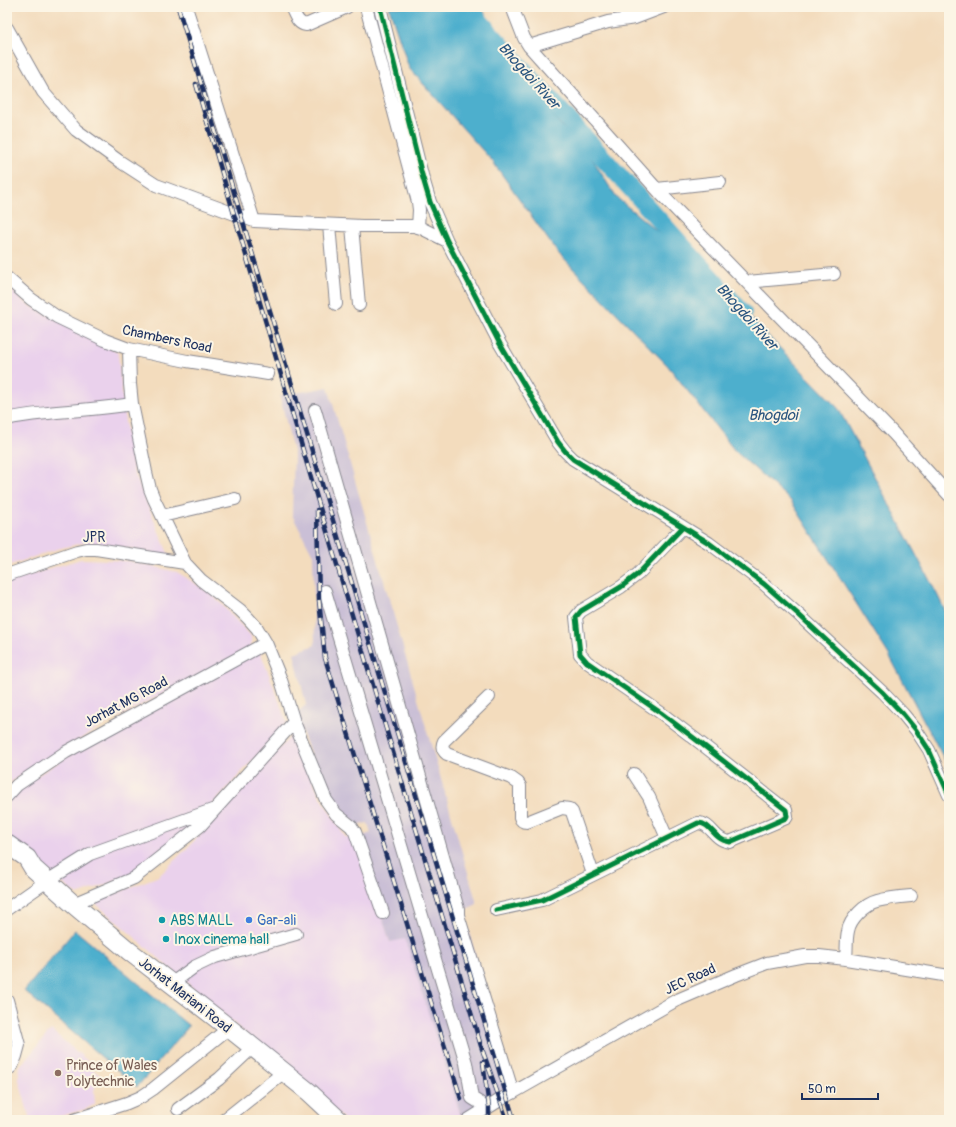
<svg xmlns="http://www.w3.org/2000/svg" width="956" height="1127" font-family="Pangolin,sans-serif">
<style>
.built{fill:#ead1ec}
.industrial{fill:#cabfd6}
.water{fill:#4eafcd;stroke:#346f96}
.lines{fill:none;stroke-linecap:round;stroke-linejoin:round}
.river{stroke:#4eafcd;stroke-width:18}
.minor-casing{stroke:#87868e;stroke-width:14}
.highway-casing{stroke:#87868e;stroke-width:20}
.minor{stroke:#fff;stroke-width:12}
.highway{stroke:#fff;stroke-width:18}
.rail-casing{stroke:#1b2f5e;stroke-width:4.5}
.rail{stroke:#fcf5e5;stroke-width:3;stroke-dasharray:9;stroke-linecap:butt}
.cycleway-casing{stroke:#fcf5e5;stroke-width:8}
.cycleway{stroke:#00873e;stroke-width:5}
.culture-dot{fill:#0f9aa8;stroke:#fcf5e5;stroke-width:1.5}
.shop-dot{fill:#3f7fe0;stroke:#fcf5e5;stroke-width:1.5}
.education-dot{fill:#8d6e63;stroke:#fcf5e5;stroke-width:1.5}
.labels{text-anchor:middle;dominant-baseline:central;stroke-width:4;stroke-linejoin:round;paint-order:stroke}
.street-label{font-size:14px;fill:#1b2f5e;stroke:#fcf5e5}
.culture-label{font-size:14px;fill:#0d838f;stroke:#fcf5e5;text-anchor:start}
.shop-label{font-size:14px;fill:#366cbe;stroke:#fcf5e5;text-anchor:start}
.education-label{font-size:14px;fill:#785e54;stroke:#fcf5e5;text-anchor:start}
.water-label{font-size:15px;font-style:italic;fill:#2a557f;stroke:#fcf5e5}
</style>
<rect width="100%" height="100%" fill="#fcf5e5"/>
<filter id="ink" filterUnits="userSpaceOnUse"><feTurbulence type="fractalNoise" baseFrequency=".025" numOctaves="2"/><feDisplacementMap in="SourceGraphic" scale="8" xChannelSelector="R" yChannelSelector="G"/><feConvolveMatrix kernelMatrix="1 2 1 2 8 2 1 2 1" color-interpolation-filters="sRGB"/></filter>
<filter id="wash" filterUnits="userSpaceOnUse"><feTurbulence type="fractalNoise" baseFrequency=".012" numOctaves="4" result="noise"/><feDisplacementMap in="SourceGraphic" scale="16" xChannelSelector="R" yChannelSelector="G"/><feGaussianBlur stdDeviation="0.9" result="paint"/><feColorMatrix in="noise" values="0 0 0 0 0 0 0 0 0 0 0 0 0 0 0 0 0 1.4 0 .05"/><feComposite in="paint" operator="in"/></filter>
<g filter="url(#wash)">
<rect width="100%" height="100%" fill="#f3dcbd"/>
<!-- built -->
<path class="built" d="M7,286L27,304L95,339L118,353L125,421L134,472L170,558L108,544L82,543L57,549L7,566Z
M81,559L129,561L177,572L213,595L251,636V648L116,718L28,770L12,781L7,787V582Z
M260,651L287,722L174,847L126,877L77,895L7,838V804L19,787L97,738Z
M292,735L320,796L345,837L357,838L390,942L405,938L461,1116L454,1120H345L94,902L159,876L195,840Z
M51,1030L95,1067L93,1070L101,1076L94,1090L95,1104L86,1109L47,1120H30L19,1080L20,1066Z"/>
<!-- industrial -->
<path class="industrial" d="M328,387L477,904L463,911L511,1083L485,1102L461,1116L405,939L390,942L357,838L371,833L368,823L357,825L327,797L296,716L299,711L306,705L294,653L315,645L313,555L292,515L294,455L280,396Z"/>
<!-- water -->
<path class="water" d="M389,7H481L507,51L538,97L561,125L583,144L616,197L657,231L744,311L838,408L937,594L949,619V768L889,655L791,501L735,451L668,366L557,252L493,162L409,68Z
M75,930L189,1026L137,1087L24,991Z"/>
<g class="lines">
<!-- river -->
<path class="river" d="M467,7L743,313"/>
</g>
</g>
<g filter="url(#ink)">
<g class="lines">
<!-- minor casing -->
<g class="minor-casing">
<path id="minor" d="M186,7L254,221
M291,7C295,14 297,24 306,25L347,7
M366,7L418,202L419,210L418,227
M380,7L422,175L430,202L447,241L500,344L558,442L565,451L573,459L709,543L764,584L799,615L882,692L903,714L916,730L929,750L949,795
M512,7L524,38L529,46L662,195L893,433L949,495
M7,28L43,92L76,130L119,161L156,185L254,221L362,226H414L421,228L447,241
M529,46L608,22L635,18L664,7
M657,189L720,182
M329,225L336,304
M352,226L359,305
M7,278L31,299L57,317L105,340L129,349L187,361L213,365L268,374
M747,282L834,274
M129,349L130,384L132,404L146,472L150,489L154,499L185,563L201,580L240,610L248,618L257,628L266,643L281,680L294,722L326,800L336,814L351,826L355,832L383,913
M315,410L458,909V915L513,1093
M7,419C23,415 40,414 57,412C82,410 107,408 132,404
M162,516L235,499
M7,575L77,551L86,549H96L185,563
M325,591L466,1063L472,1098L480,1103L485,1109
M489,697L444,741C441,747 442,750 447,754L511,778L518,783L520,786V817C521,821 523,822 527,822L562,808L569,809L572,812L593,874
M634,774L649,797L667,838
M7,796L17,785L66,752L266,643
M73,904L134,878L200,826L294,722
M7,909L47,881L90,854L215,809
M496,910L542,900L698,823C710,823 713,836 723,840C724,841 728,841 730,842L786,818L787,816L786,810L703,745L661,713L587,662L580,654L576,617L581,611L621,587L638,574L683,527
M846,959C847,950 846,940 848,931C850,919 865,904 877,901C888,898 899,897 911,896
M171,984L194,967L215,957L296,934
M7,1000L19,1045L16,1056L12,1066L7,1070
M178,1109L219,1079L253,1047
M74,1120L127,1103L141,1097L153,1089L229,1028
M224,1120L284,1072
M468,1120L500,1100L675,1001L736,975L767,963L805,956H819L846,959L949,976"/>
</g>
<!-- highway casing -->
<g class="highway-casing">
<path id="highway" d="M7,844L27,858L33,868L73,904L129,951L229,1028L309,1092L339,1120"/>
</g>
<!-- minor -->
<use href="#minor" class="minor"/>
<!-- highway -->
<use href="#highway" class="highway"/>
<!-- rail casing -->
<g class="rail-casing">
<path id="rail" d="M178,7L514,1120
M196,84L234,214L317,498L481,1046L507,1120
M317,510L319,600L325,658L461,1099
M483,1062L489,1107V1120"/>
</g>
<!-- rail -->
<use href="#rail" class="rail"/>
<!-- cycleway casing -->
<g class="cycleway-casing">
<path id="cycleway" d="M380,7L422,175L430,202L447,241L500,344L558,442L565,451L573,459L709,543L764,584L799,615L882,692L903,714L916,730L929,750L949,795
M496,910L542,900L698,823C710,823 713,836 723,840C724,841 728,841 730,842L786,818L787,816L786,810L703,745L661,713L587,662L580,654L576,617L581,611L621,587L638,574L683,527"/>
</g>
<!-- cycleway -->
<use href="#cycleway" class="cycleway"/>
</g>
</g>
<!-- markers -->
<g class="culture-dot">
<circle cx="162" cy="920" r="4"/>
<circle cx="166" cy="939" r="4"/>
</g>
<circle class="shop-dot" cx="249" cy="920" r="4"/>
<circle class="education-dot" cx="58" cy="1073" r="4"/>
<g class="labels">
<!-- street labels -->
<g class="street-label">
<text transform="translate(167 339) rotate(12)">Chambers Road</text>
<text x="94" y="537">JPR</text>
<text transform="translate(126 702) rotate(-28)">Jorhat MG Road</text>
<text transform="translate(690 979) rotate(-25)">JEC Road</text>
<text transform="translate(185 995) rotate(38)">Jorhat Mariani Road</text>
</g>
<!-- culture labels -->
<g class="culture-label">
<text x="170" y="920">ABS MALL</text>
<text x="174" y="939">Inox cinema hall</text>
</g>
<!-- shop labels -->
<g class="shop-label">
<text x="257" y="920">Gar-ali</text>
</g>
<!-- education labels -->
<g class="education-label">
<text x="66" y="1065">Prince of Wales<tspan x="66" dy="16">Polytechnic</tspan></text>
</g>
<!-- water labels -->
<g class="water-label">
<text transform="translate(529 76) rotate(48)">Bhogdoi River</text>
<text transform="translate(747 317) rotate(48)">Bhogdoi River</text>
<text x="773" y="415">Bhogdoi</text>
</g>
</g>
<!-- margin -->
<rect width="956" height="1127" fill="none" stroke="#fcf5e5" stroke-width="24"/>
<!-- scale -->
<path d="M802 1093v6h76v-6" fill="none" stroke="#1b2f5e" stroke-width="2"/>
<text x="808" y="1093" font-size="12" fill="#1b2f5e" stroke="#fcf5e5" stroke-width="3" paint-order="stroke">50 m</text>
</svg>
